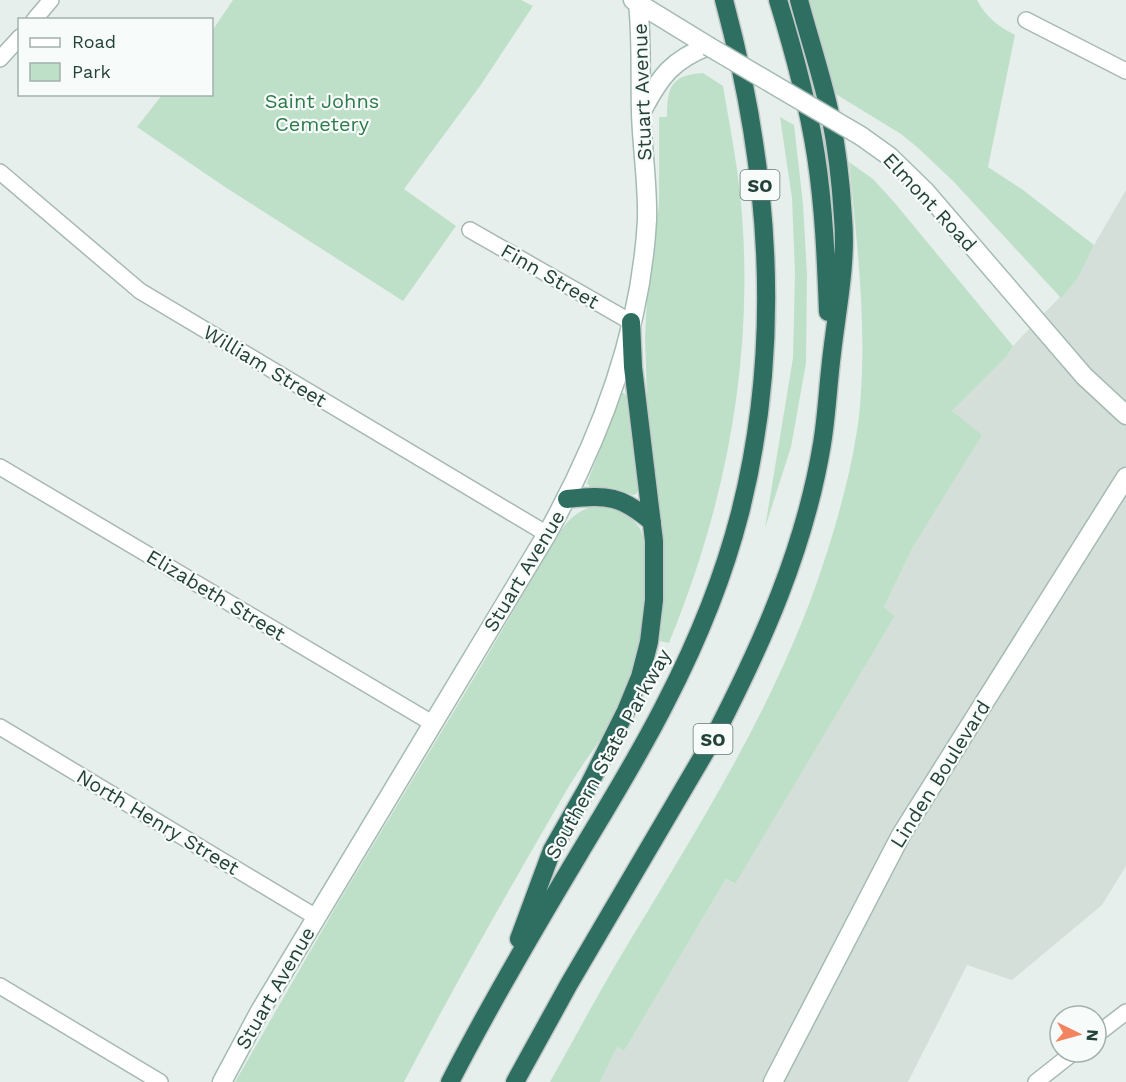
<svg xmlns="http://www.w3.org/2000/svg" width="1126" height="1082" font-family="'Work Sans',sans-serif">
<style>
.built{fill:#d4dfda}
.green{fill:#bfe0c8}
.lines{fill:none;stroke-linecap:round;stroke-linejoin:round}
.street-casing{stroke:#a8b8b2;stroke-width:18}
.secondary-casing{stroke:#a4bbb3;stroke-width:21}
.highway-casing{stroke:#c2cac8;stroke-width:21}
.street{stroke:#fff;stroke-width:15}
.secondary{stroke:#fff;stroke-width:18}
.highway{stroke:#2f6f62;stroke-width:18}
.secondary-bridge-casing{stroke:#a4bbb3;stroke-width:21;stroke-linecap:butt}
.secondary-bridge{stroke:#fff;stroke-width:18}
.labels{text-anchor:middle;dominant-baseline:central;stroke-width:4.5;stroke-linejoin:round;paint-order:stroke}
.shield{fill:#f7fbf9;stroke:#637a73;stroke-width:1.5}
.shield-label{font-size:18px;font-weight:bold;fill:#24423a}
.street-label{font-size:20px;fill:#24423a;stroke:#f7fbf9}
.park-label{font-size:20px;fill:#2d7a4b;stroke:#f7fbf9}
</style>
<rect width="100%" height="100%" fill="#e6efeb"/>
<!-- built -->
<path class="built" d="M1126,190V866L1102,905L1012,980L967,965L908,1082H600L617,1047L624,1051L726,879L734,884L895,616L884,607L914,545L952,411L1008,355L1013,346L1078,278L1094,245Z"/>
<!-- green -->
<path class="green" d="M233,0H521L533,6L480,86L404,189L456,226L403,301L225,187L137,127L162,95L212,94V31Z
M809,0H977C985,16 999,27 1015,35L988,167L1023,190L1094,245L1078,278L1061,298L954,182L917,147L901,134L834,93Z
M703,73L723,86C729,121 736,157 740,193C756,349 728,499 669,643L660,641L663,603V549L661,517L648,425L645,339L647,296L659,205V117H667C667,87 671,75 703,73Z
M780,117L794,125L803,204L807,274L806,363L791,447L765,528L793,358L795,273L792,198Z
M849,162L873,179L894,202L1013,346L1008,355L952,411L982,435L914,545L884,607L895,616L735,884L726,879L624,1051L617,1047L600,1082H550C572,1043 593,1003 616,964C700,823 786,693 833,533C845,492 856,449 860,406C867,324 857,243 849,162Z
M622,393H624L626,396L638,490L636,494L633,495L613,488L590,487L587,483Z
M595,506C613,507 628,512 639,527C653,547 642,636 636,661C631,682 622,702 614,721C610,729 603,735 598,743C585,761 572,780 561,800C507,893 454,986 404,1082H235L338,903L474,678L558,535C568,520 577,510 595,506Z"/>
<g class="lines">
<!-- street casing -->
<g class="street-casing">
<path id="street" d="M34,20L51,0
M1026,20L1126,71
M0,59L20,37
M0,172L140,291L547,534
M470,230L631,322
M0,467L432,723
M0,727L316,917
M0,986L160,1082
M1096,1035L1126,1012
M1036,1082L1074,1052"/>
</g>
<!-- secondary casing -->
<g class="secondary-casing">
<path id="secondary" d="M633,0L708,46
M643,109C661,75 673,60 708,46
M861,136L889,156L926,192L1084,376L1126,415
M222,1082L260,1011L547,534C600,439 641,330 647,220C648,184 642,148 641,112C640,74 642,40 638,3
M773,1082L901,835L1126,477"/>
</g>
<!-- highway casing -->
<g class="highway-casing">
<path id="highway" d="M778,0C794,52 808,103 816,156C824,208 826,260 828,312
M567,499C608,495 620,495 652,522
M519,939L552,850L589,785L626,711L640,677L649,642L654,600V541L633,367L631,322
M450,1082C490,1004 534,929 579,854C609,804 640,754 666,702C697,642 723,579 740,513C783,344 769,167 724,0
M515,1082L569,984L714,737C762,644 805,548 822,444C827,414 828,384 832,353C837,309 847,263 843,218C841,183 837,148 830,114C822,76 809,38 799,0"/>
</g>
<!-- street -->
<use href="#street" class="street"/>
<!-- secondary -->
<use href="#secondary" class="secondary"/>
<!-- highway -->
<use href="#highway" class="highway"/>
<!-- secondary-bridge casing -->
<g class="secondary-bridge-casing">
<path id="secondary-bridge" d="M708,46L861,136"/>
</g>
<!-- secondary-bridge -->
<use href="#secondary-bridge" class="secondary-bridge"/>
</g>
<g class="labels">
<!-- shield labels -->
<g class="shield">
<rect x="740.5" y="170" width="39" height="30" rx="4.5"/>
<rect x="693.5" y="724" width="39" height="30" rx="4.5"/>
</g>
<g class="shield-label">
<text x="760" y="185">SO</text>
<text x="713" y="739">SO</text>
</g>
<!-- street labels -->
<g class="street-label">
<text transform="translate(642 92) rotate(-92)">Stuart Avenue</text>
<text transform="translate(930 202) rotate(47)">Elmont Road</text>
<text transform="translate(550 276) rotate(30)">Finn Street</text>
<text transform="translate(265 366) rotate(31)">William Street</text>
<text transform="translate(524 571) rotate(-59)">Stuart Avenue</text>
<text transform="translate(216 595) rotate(31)">Elizabeth Street</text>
<text transform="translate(608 754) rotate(-61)">Southern State Parkway</text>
<text transform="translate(940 774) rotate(-58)">Linden Boulevard</text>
<text transform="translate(158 822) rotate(31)">North Henry Street</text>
<text transform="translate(275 988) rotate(-60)">Stuart Avenue</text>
</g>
<!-- park labels -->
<g class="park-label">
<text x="322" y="101">Saint Johns<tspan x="322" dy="23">Cemetery</tspan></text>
</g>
</g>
<!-- legend -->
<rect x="18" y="18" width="195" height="78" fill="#f7fbf9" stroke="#a3b1ad" stroke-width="1.5"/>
<rect x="30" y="38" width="30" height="9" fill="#ffffff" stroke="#a3b1ad" stroke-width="1.5"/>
<text x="72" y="48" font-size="18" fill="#24423a">Road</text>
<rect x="30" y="63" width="30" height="18" fill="#bfe0c8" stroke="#a3b1ad" stroke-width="1.5"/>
<text x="72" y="78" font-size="18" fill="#24423a">Park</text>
<!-- north arrow -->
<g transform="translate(1078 1034) rotate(95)"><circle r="28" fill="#f7fbf9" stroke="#a3b1ad" stroke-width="1.5"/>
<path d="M0-4.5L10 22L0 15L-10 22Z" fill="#f4845f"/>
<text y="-9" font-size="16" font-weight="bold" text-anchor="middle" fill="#24423a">N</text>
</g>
</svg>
